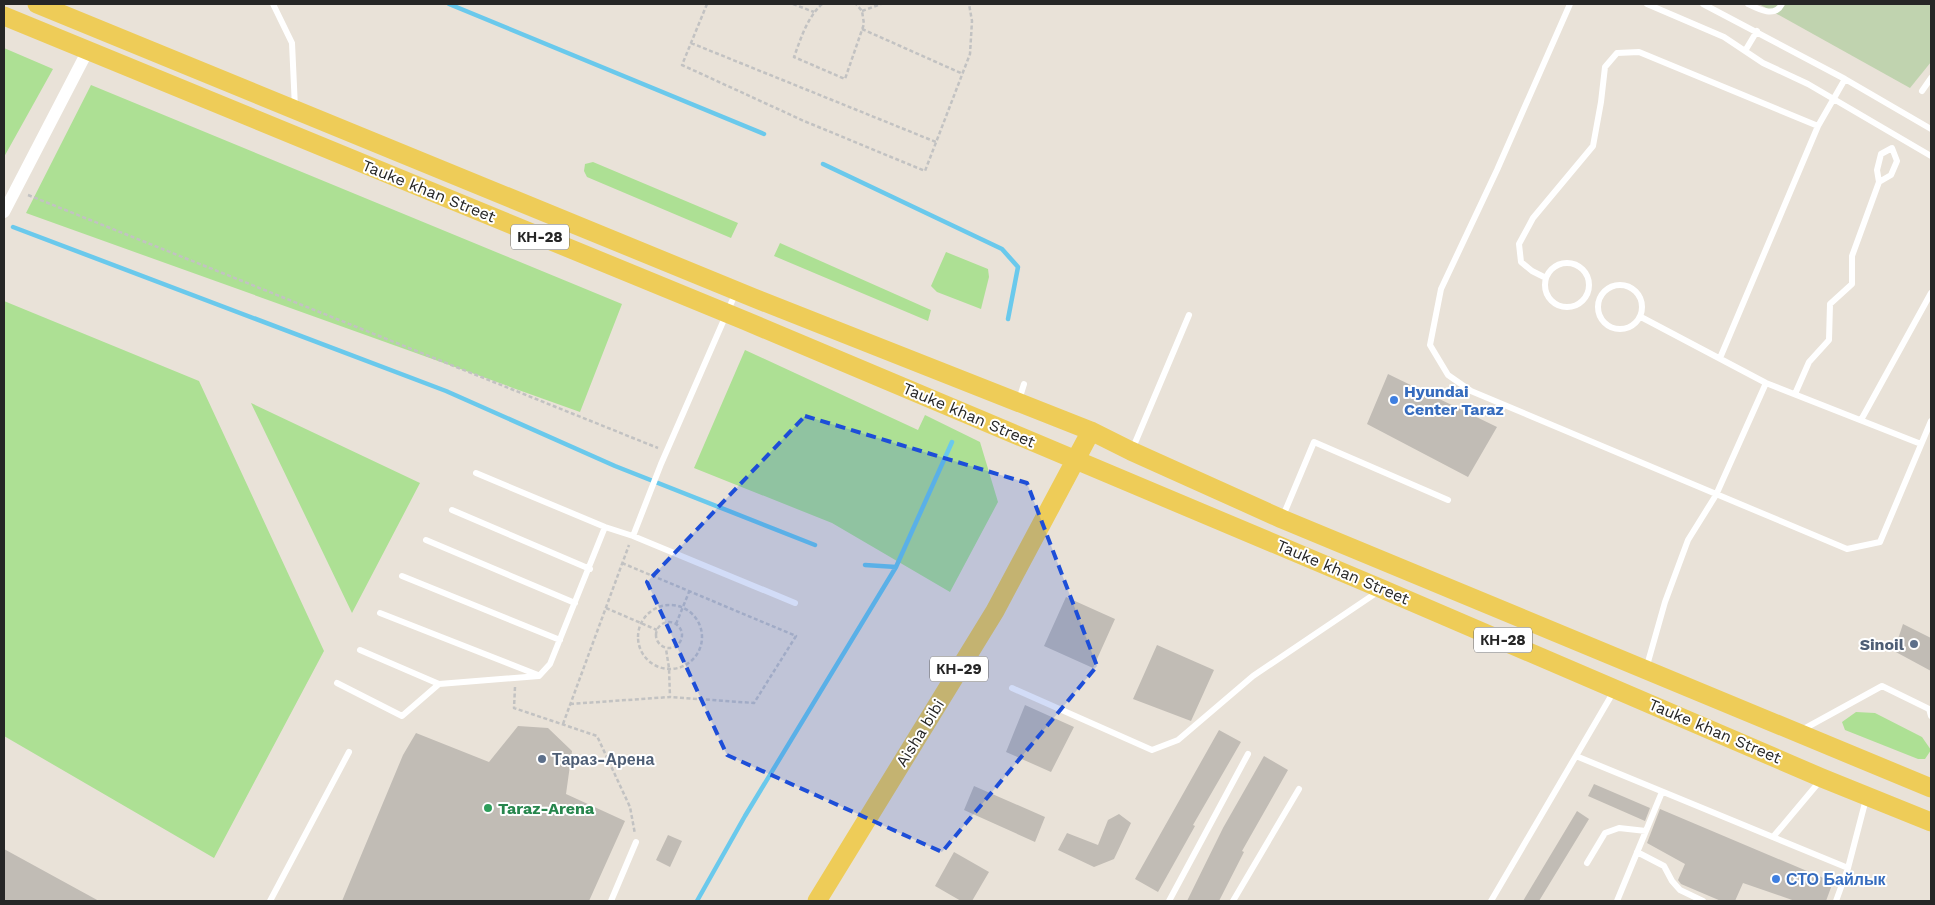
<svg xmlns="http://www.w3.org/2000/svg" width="1935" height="905" font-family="'Work Sans',sans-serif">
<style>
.green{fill:#ade094}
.cemetery{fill:#c0d3af}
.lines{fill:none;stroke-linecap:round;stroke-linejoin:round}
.stream{stroke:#6ac9ec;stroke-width:4.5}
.building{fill:#c1bcb5}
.path{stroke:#c2c2c2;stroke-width:2.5;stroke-dasharray:4 2.5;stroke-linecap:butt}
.lane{stroke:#fff;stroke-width:6}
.street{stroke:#fff;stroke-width:12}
.primary{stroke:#eecc58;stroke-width:19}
.marked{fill:#1d4ed8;fill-opacity:0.2;stroke:#1d4ed8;stroke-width:4;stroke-dasharray:10 6;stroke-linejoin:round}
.shop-dot{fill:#3f7fe0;stroke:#fff;stroke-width:2}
.service-dot{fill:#5c6f8a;stroke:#fff;stroke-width:2}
.leisure-dot{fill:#2e9e5b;stroke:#fff;stroke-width:2}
.labels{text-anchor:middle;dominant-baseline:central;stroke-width:4;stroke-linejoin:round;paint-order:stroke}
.shield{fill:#fff;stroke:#676767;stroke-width:1}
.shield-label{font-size:15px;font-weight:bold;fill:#262626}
.street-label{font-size:16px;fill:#262626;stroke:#fff}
.shop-label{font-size:16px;font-weight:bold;fill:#366cbe;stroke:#fff;text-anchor:start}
.service-label{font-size:16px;font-weight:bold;fill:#4e5e75;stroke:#fff;text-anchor:end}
.leisure-label{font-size:16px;font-weight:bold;fill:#27864d;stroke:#fff;text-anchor:start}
</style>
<rect width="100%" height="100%" fill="#e9e2d8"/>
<!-- green -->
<path class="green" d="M4,48L53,69L4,157Z
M91,85L622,304L580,412L26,213Z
M593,162L738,223L731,238L587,177L584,171L585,164Z
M780,243L931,310L928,321L774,256Z
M946,252L988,269L989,277L981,309L937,292L931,286Z
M4,301L199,381L324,651L214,858L4,736Z
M745,350L918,430L925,415L980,442L998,502L950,592L832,523L694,468Z
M251,403L420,483L352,613Z
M1856,712L1875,713L1922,737L1931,750L1925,759H1918L1845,730L1842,722Z"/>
<!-- cemetery -->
<path class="cemetery" d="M1759,4H1931V62L1910,88Z"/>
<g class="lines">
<!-- stream -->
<path class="stream" d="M449,4L764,134
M823,164L1002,249L1018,267L1008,319
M13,227L446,391L615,466L815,545
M865,565L896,567L952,442
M697,901L745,816L896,567"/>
</g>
<!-- building -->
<path class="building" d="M1388,374L1497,427L1468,477L1367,424Z
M1066,597L1115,619L1093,668L1044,646Z
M1903,624L1931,638V671L1894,651Z
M1157,645L1214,670L1191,721L1133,699Z
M1025,705L1074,727L1051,772L1006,752Z
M518,726L548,728L572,751L566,794L625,821L589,901H342L403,755L416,733L489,762Z
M1219,730L1241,742L1193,825L1195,826L1158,892L1135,879Z
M1264,756L1288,770L1242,851L1244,852L1219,901H1187L1223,828Z
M1594,784L1650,808L1645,821L1588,796Z
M974,786L1045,817L1035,842L964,810Z
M1660,809L1833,882L1826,901H1795L1743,883L1735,901H1721L1681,884L1678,880L1685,864L1647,843Z
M1577,811L1589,819L1539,901H1523Z
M1119,814L1131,823L1114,859L1094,867L1058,850L1067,833L1098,845L1108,820Z
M668,835L682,841L670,867L656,860Z
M4,849L99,901H4Z
M954,852L989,872L972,901H961L935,886Z"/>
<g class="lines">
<!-- path -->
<path class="path" d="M707,4L682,65L804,121L925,171L970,54L972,21L969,4
M793,4L814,12
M822,4C807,18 801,38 794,57L845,79L864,24L862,11L856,4
M862,11L881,4
M862,29L963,74
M691,43L936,142
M28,195L658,448
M622,563L796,636L754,703L670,697
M638 637a32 32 0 1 1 64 0a32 32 0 1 1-64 0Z
M606,608L657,630
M656 635a13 13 0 1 1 26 0a13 13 0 1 1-26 0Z
M676,624L689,592
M515,687L514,708L597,736L630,807L635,834
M570,704L670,697L669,668L666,649
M563,724L629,545"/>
<!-- lane -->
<path class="lane" d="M273,4L292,43L295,108
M1570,4L1497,170L1441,289L1430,345L1448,375L1471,391L1847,549L1880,542L1931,421
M1647,4L1724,37L1763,63L1808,84L1931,156
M1703,4L1845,79L1931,129
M1748,4C1758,9 1775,18 1782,4
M1745,51L1757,31
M1922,91L1931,78
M1818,126L1845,79
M1545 285a22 22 0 1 1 44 0a22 22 0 1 1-44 0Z
M1546,278L1532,271L1521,262L1519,244L1533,218L1593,146L1601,102L1605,67L1617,53L1639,52L1818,126L1720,358
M1598 307a22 22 0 1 1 44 0a22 22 0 1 1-44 0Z
M1641,317L1766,383L1921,444
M1795,394L1809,362L1829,340L1830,304L1852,284V256L1879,182L1891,175L1897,161L1892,148L1881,154L1877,170L1879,182
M1019,400L1024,384
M1861,420L1931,293
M1132,450L1189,315
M476,473L605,527L633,536L795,603
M452,510L590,569
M1283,516L1314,442L1448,500
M633,536L661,464L736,292
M426,540L575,603
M402,576L560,640
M380,613L538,675
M360,650L439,684
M1646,669L1665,602L1688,540L1716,495L1766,383
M337,683L402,716L439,684L539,676L550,664L605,527
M1012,688L1152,750L1178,740L1253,676L1379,591
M1800,731L1882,686L1929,709L1931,716
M1576,756L1848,868
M1773,837L1820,781
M1637,852L1664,866L1672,881L1680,890L1703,901
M1587,863L1605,833L1619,828L1646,831
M270,901L349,752
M611,901L636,842
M1169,901L1248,754
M1233,901L1299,789
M1491,901L1614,691
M1617,901L1662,792
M1836,901L1848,868L1866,799"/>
<!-- street -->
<path class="street" d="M4,212L87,52"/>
<!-- primary -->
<path class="primary" d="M37,4L754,298L1091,431L1131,451L1282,519L1931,788
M4,16L746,321L1382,589L1822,778L1931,822
M817,901L995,611L1091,431"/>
</g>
<!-- marked area -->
<path class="marked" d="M805,416L1027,483L1097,666L942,852L727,755L647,582Z"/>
<!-- markers -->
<g class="shop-dot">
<circle cx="1394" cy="400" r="5"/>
<circle cx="1776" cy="879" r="5"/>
</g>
<g class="service-dot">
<circle cx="1914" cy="644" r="5"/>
<circle cx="542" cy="759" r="5"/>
</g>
<circle class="leisure-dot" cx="488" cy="808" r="5"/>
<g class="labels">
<!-- shield labels -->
<g class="shield">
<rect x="511" y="224.5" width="58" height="25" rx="4"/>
<rect x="1474" y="627.5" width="58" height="25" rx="4"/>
<rect x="930" y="656.5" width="58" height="25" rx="4"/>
</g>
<g class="shield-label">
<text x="540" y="237">КН-28</text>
<text x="1503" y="640">КН-28</text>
<text x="959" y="669">КН-29</text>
</g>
<!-- street labels -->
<g class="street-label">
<text transform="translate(429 191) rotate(22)">Tauke khan Street</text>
<text transform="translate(969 415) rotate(23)">Tauke khan Street</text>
<text transform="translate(1343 572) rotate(23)">Tauke khan Street</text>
<text transform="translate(1715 731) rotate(23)">Tauke khan Street</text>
<text transform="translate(920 733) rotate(-58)">Aisha bibi</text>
</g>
<!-- shop labels -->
<g class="shop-label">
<text x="1404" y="391">Hyundai<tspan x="1404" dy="18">Center Taraz</tspan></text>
<text x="1786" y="879">СТО Байлык</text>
</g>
<!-- service labels -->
<g class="service-label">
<text x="1904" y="644">Sinoil</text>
<text x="552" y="759" text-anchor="start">Тараз-Арена</text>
</g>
<!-- leisure labels -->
<g class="leisure-label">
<text x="498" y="808">Taraz-Arena</text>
</g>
</g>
<!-- border -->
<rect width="1935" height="905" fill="none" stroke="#262626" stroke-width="10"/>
</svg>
